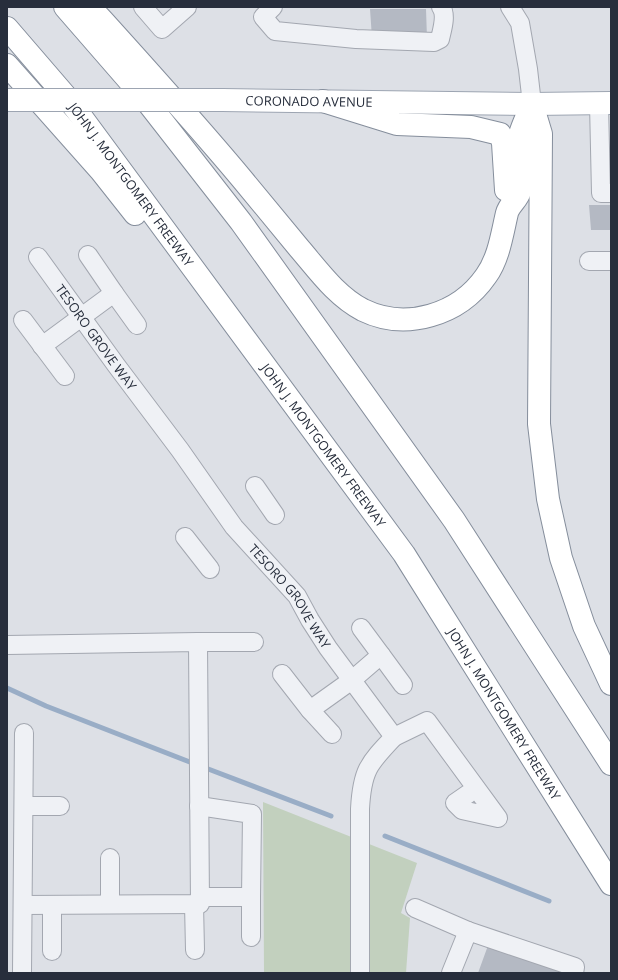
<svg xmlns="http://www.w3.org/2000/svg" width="618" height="980" font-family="'Open Sans',sans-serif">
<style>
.green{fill:#c2d0be}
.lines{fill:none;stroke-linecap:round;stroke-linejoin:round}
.stream{stroke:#99adc6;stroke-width:5}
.building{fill:#b4b9c3}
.minor-casing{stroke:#a3a7b0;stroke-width:20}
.major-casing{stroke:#9da5b2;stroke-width:24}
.highway-casing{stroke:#858e9c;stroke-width:24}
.minor{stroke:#eff1f5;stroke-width:18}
.major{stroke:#fff;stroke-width:22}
.highway{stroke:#fff;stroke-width:22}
.major-bridge-casing{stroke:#9da5b2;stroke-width:24;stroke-linecap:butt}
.major-bridge{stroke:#fff;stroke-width:22}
.labels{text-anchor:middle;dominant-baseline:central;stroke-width:3;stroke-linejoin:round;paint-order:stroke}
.street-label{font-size:13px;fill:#272e3c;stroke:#eceff4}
</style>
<rect width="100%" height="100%" fill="#dde0e6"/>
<!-- green -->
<path class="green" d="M263,802L417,863L401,913L410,918L406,973H264Z"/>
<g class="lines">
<!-- stream -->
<path class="stream" d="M7,688L46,706L195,764
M203,767L331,816
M385,836L549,901"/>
</g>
<!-- building -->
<path class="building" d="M370,9H426L427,38H372Z
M589,205H611V230H591Z
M490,940L565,966L563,973H478Z"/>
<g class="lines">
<!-- minor casing -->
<g class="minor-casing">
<g id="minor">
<path d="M143,7L162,29L187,7"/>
<path d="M273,7L263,17L275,31L356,39L434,42L440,39C442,30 447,15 441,7"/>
<path d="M510,7L520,23L528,69L532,104"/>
<path d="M599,104L601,193H611"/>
<path id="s1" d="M38,257L116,365L180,450L234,527L297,596L310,620L328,648L394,737C368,764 362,771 360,809V973"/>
<path d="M589,261H611"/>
<path d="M114,293L137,325"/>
<path d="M23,320L65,376"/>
<path d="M42,346L114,293L88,255"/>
<path d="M255,486L275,515"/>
<path d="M185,537L210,569"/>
<path d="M198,642H254"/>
<path d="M7,645L198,642L200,904L23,905"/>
<path d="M381,655L403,685"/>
<path d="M282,674L310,710L352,680L381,655L361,628"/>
<path d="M310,710L332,734"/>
<path d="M394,737L427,721L498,818L462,810L455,803L468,794"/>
<path d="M24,806H60"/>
<path d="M199,806L252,814L251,897"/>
<path d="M110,858V904"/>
<path d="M200,897H251V937"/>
<path d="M194,904L195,950"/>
<path d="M52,905V951"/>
<path d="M415,908L468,931"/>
<path d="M22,973L24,733"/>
<path d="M451,973L468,931L575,967L574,973"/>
</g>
</g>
<!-- major casing -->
<g class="major-casing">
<g id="major">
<path id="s2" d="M222,100L532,104L611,103"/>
</g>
</g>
<!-- highway casing -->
<g class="highway-casing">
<g id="highway">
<path d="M65,7L145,99L241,222L454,520L611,764"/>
<path d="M90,7L103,21C150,73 197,125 242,179C261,202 280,225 299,248C318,270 336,296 363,310C406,331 459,315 486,276C499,258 502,234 507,213C509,205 518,199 520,191C521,188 520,184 520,181C520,170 520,159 520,149C520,144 519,139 520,134C523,124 528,114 532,104"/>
<path id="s3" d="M7,28L69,100L404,554L611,884"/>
<path d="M7,65L101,171L135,214"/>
<path d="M323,101L397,124L471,127L500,134L503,143L506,190"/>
<path d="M532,104L541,134L539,424L548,499L561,558L584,626L611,684"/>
</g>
</g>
<!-- minor -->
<use href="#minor" class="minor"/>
<!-- major -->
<use href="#major" class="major"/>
<!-- highway -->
<use href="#highway" class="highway"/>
<!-- major-bridge casing -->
<g class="major-bridge-casing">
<path id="major-bridge" d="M7,100H222"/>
</g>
<!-- major-bridge -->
<use href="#major-bridge" class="major-bridge"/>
</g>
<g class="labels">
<!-- street labels -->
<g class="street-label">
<text stroke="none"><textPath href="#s2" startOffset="87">CORONADO AVENUE</textPath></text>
<text stroke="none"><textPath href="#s3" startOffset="200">JOHN J. MONTGOMERY FREEWAY</textPath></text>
<text stroke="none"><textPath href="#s1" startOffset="99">TESORO GROVE WAY</textPath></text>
<text stroke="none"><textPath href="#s3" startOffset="524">JOHN J. MONTGOMERY FREEWAY</textPath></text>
<text stroke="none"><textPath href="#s1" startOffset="423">TESORO GROVE WAY</textPath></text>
<text stroke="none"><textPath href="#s3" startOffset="848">JOHN J. MONTGOMERY FREEWAY</textPath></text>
</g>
</g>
<!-- border -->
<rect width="618" height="980" fill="none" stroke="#272e3c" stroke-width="16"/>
</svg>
